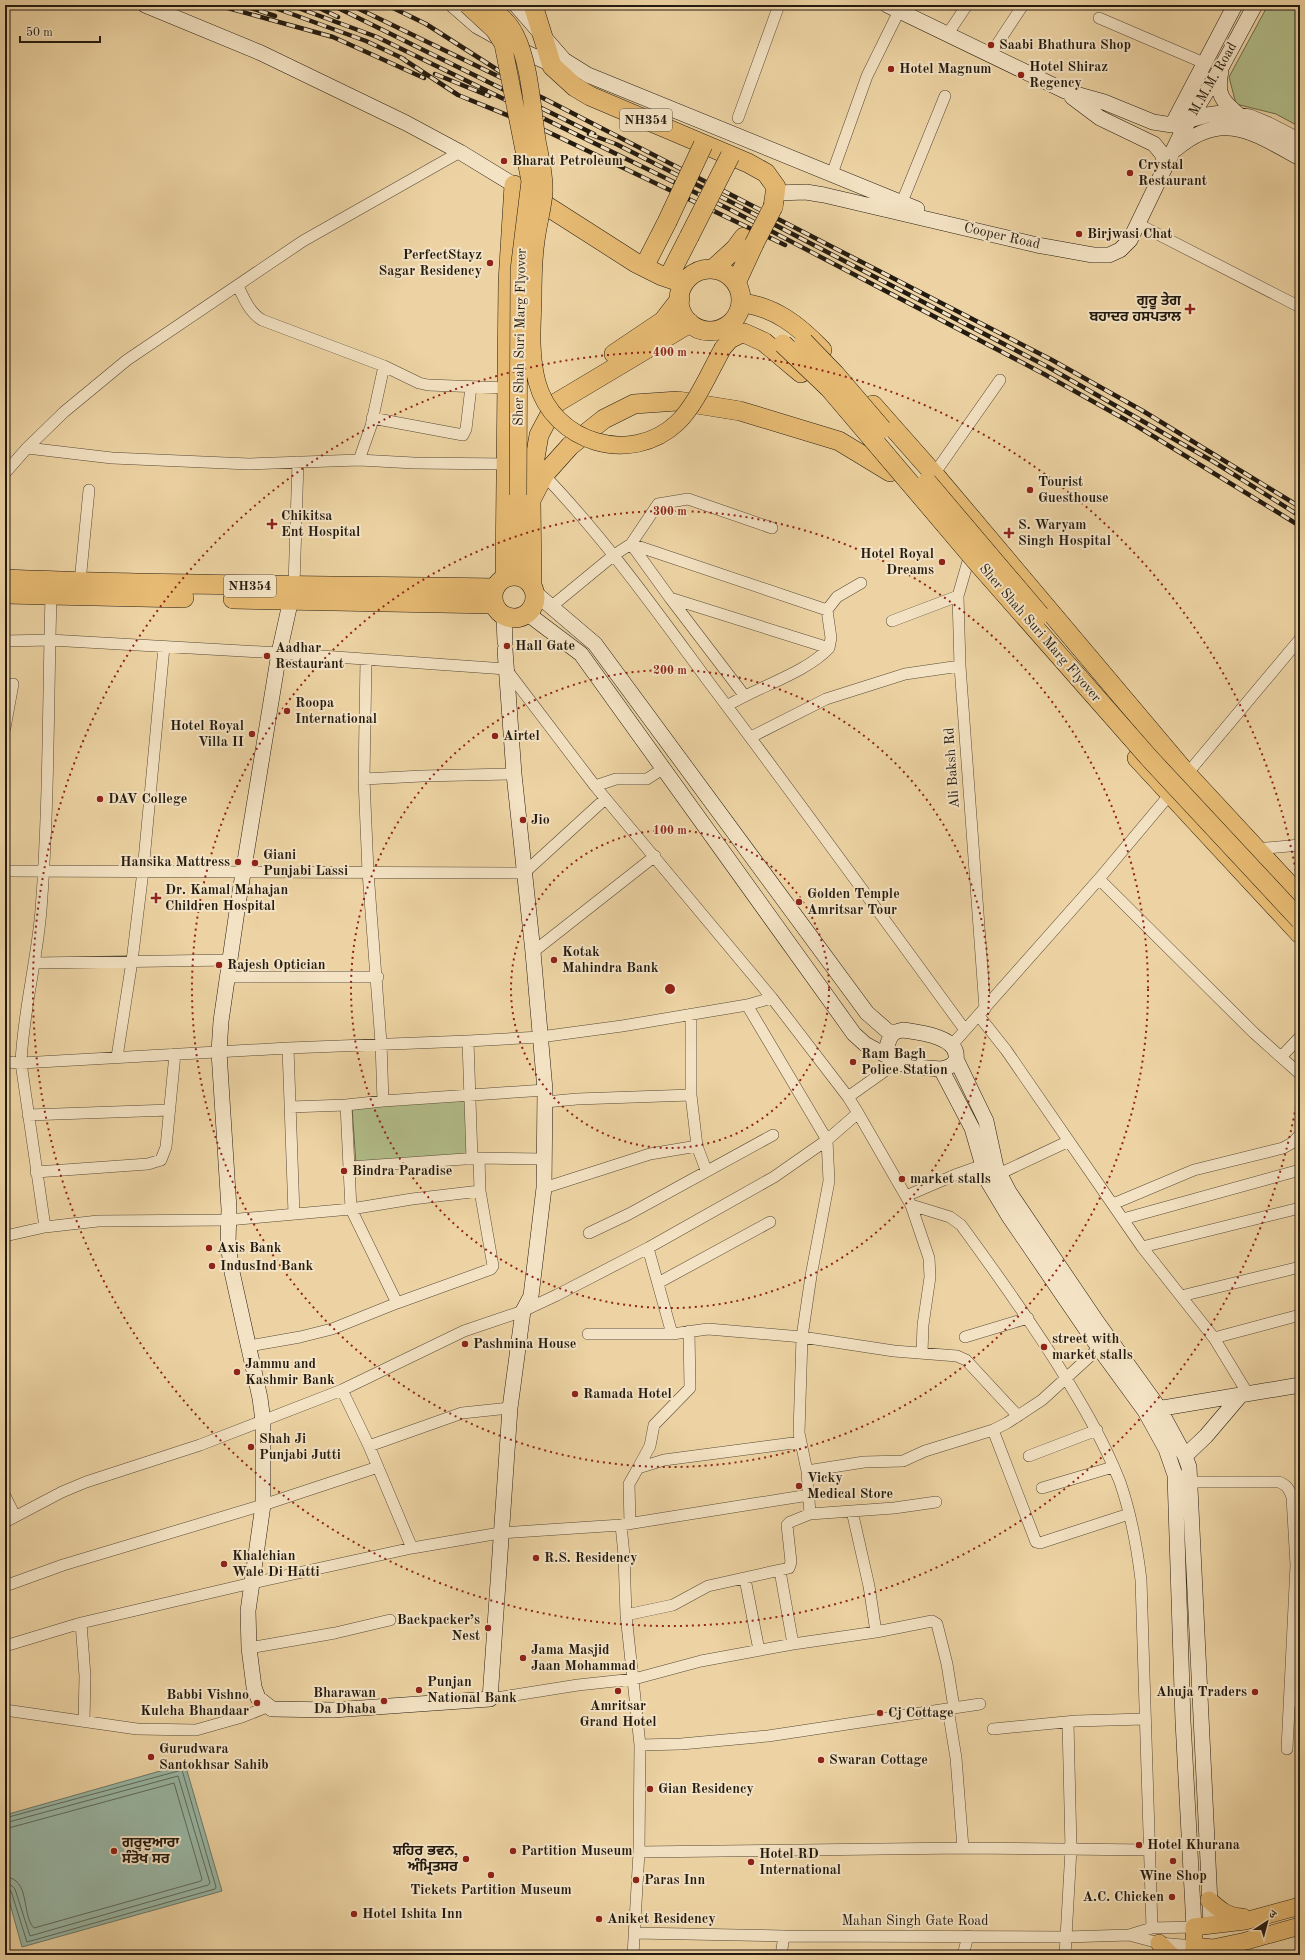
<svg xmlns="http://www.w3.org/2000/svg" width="1305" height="1960" font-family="'Old Standard TT','Noto Serif Devanagari','Noto Sans Gurmukhi',serif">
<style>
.green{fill:#b2be8a;stroke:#6b6c4d}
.water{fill:#99b8a7;stroke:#6a796b}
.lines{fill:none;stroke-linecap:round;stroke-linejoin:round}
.shore{stroke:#5e6a5c;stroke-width:1}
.street-casing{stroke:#564935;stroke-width:12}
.secondary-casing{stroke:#241b10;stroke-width:16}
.primary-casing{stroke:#241b10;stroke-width:18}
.highway-casing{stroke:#241b10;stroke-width:20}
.street{stroke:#f3e2c3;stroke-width:11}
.secondary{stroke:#f3e2c3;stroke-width:15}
.primary{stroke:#e6ba72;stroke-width:17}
.highway{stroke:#e6ba72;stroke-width:19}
.rail-casing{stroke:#241b10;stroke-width:4.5}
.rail{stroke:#f3e2c3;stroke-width:3;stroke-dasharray:9;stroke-linecap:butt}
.primary-bridge-casing{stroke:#241b10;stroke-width:18;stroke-linecap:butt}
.highway-bridge-casing{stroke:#241b10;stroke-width:20;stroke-linecap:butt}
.primary-bridge{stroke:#e6ba72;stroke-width:17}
.highway-bridge{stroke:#e6ba72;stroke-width:19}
.ring{fill:none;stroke:#8f2418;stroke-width:2;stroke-dasharray:2 4}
.poi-dot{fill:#8f2418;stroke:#f3e2c3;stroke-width:1.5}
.labels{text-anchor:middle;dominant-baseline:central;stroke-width:4;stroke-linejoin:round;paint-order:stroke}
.shield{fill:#f3e2c3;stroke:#625746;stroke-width:1}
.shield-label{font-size:13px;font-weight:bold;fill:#241b10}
.poi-label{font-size:14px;font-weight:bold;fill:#241b10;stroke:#f3e2c3;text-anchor:start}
.street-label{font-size:14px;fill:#241b10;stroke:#f3e2c3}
.centre{fill:#8f2418;stroke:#f3e2c3;stroke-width:2}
.ring-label{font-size:12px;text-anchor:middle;font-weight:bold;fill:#8f2418;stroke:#f3e2c3;stroke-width:4;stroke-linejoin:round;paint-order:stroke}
</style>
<rect width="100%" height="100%" fill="#edd3a3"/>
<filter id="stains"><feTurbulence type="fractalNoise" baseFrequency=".005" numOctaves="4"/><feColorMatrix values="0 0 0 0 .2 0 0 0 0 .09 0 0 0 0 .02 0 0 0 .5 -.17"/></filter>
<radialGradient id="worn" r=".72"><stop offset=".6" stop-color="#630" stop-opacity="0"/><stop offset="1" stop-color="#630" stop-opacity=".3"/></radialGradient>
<!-- green -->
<path class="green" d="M1268,5H1300V127L1276,114L1236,104L1229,77Z
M466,1100L470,1157L356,1164L352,1107Z"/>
<!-- water -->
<path class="water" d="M185,1764L222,1891L22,1947L5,1886V1815Z"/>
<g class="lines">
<!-- shore -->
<path class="shore" d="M5,1818L182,1770L216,1887L215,1889L27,1942L11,1891L5,1889
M5,1823L178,1776L210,1883L208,1885L30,1936L15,1889L11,1885L5,1884
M5,1829L174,1783L202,1879L201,1881L34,1928C21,1915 31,1878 5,1877"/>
<!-- street casing -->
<g class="street-casing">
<path id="street" d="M1099,18L1204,63
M947,35L967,5
M990,55L1023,5
M738,118L779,5
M832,174L867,76L902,5
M902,202L945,96
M1138,224L1300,307
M238,286C244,299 250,313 262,320L384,366L419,383L428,385L508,388
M372,418L463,435L466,429L471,387
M27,448L112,458L249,464L359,460L414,463L511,464
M359,460L371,426L384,366
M541,472C603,536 655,609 708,681C795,796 880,914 965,1030
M5,473L27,448L64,412L127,360L303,241L460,152
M934,474L1000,380
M772,528L688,499L658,504L631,544L670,598L829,648L831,638L827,610
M971,551L958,596L960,666L985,1009
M80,582L89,490
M294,585L298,462
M670,598L744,695
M552,606L614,555L631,544L827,610L837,597L861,583
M892,621L958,596
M5,641L50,640L279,653L506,669L595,786L772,998L848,1097L858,1113L827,1140L774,1177L648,1248L557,1295L523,1311L464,1331L342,1390L200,1445L86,1482L62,1492L5,1522
M366,660L364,779L368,872L381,1043L383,1101L346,1105L351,1209L397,1303L491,1269L493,1266L480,1191
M727,706C757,687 806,673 829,648
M5,728L13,684
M751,737L826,699L905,674L960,666
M364,779L422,776L514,774
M595,786L616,779H647L664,768
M1256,849L1300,845
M5,871L524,873L605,799
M1099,879L1254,1033L1300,1074
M533,952L655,856
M35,963L230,960
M228,977H378
M747,1005L772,998
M691,1014V1095L697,1146L706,1170
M979,1016L1006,1050L1142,1247L1214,1338L1248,1394
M468,1041L472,1159
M951,1046L1099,879L1300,639
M288,1048L294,1214
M117,1057L132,961L143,871L164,647
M1281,1057L1300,1037
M5,1062L21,1063L288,1048L468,1041L540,1037L622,1026L747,1005L827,1140L829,1181L811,1276L802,1337L799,1433L807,1471L810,1514
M848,1097L896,1063
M383,1101L545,1090
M545,1102L577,1099L691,1095
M290,1107L346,1105
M858,1113L911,1205L929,1258L930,1277L923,1325L922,1353
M28,1115L170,1110
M350,1167L479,1158
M36,1172L148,1164L161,1160L166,1147L175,1054
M999,1174L1069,1141
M544,1188L650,1154L697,1146
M906,1196L955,1175L989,1163
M1113,1204L1194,1170L1283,1148L1292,1143L1300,1135
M911,1205L950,1217L961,1225C994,1270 1026,1315 1056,1362C1080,1401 1103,1439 1120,1482C1131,1514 1137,1546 1141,1580L1152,1928
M1123,1219L1300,1170
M45,1227L21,1063C23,1012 37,961 41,910C49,806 48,701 51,596
M589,1233L629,1214L773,1135
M5,1236L45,1227L98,1221L228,1220L351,1209L412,1199L480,1191L479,1158L544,1159
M1142,1247L1300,1208
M648,1248L672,1334
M658,1283L770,1222
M1181,1296L1300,1267
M588,1334H672L708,1329L802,1337L894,1351L957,1356L966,1360L1018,1416
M965,1337L1028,1318
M1214,1338L1300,1315
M249,1346L300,1337L332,1329L397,1303
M342,1390L369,1446L462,1413L510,1408
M993,1430L1036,1542L1040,1543L1129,1514
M369,1446L412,1548
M1029,1456L1097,1430
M638,1468L650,1446L654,1425L690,1388L689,1331
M807,1471L864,1462L903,1461L925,1451L993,1430L1007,1423L1042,1400L1099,1348
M1190,1482H1279C1287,1485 1289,1489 1292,1497L1296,1565L1287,1749
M1042,1488L1113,1467
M5,1496L15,1516
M852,1511L869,1586L876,1632
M630,1524L629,1484L638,1468L664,1460L801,1442
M621,1525L624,1555L626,1615L640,1745L639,1852L633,1955
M780,1571L793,1644
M745,1579L759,1650
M5,1586L63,1565L263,1505L378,1467
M626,1615L673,1605L708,1586L789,1568L791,1562L787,1525L790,1522L810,1514L894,1508L936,1502
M81,1623L85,1676L84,1721
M5,1646L81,1623L252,1583L412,1548L500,1533L621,1525L809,1495
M249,1648L335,1633L390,1620
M1289,1698L1300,1703
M490,1699L578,1685L634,1679L701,1661L793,1644L876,1632L932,1621L937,1624L947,1664L954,1708
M948,1709L956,1758L963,1848
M5,1710L137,1729L196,1730L242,1717L267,1707
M993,1729L1076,1721L1144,1719
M640,1745L681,1744L768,1736L980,1704
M639,1852L963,1848L1150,1850
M635,1933L784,1936L1066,1937L1129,1935L1152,1928L1194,1927
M1129,1935L1159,1943L1194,1946
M781,1955L784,1936
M963,1955L968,1936
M1065,1955L1071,1849L1068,1722"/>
</g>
<!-- secondary casing -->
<g class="secondary-casing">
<path id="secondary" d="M145,5L261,53L406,123L460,152L514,185
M453,5L477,26L495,36
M516,5L564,60L588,75L917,209
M887,5L1065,91L1104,102L1153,122L1172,125L1207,115L1221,113L1250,117L1269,125L1300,141
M514,47L551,64
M1221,71C1216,95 1222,101 1240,116
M1072,97L1100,118L1154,144L1163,155V169
M1172,125L1235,5
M1176,149C1223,109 1254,133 1300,158
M776,193L806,192L824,195L1037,245L1093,255H1109L1120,250L1130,240L1182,132L1221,68L1255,5
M293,590L279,653L238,904L221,1021L219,1052L229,1209L228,1243L232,1272L260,1398L263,1421V1505L248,1611L249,1648L254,1687L258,1698L272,1709L333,1710L490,1699L510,1408L523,1311L531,1296L544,1188L545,1090L533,952L514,774L505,650
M534,592L595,644L867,1013L891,1034
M528,614L581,654L854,1034L865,1044L889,1057
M504,617L505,642
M903,1030C916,1032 960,1036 956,1059C954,1066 947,1068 941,1069C926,1067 880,1069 888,1043C891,1034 893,1032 903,1030Z
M956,1059L986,1121L996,1167L1009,1192L1097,1322L1159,1408L1185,1456L1189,1467L1211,1924
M941,1069L972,1128L987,1180L1008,1215L1099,1348L1145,1411L1166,1449L1175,1475L1183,1721L1194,1927
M1151,1410L1300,1385
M1185,1456L1206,1436L1240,1396"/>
</g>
<!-- primary casing -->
<g class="primary-casing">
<path id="primary" d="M723,348L730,340L744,333
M516,576L518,495
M1209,1900C1220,1910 1228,1917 1243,1917
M1159,1943L1171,1955
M1194,1946L1213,1948L1246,1941L1300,1926
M1194,1955V1927L1245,1921L1300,1906"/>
</g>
<!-- highway casing -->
<g class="highway-casing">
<path id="highway" d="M533,5L552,66L575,87L590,96L748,163L766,173L776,187L773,207
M644,267L667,222
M713,269L735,249L744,237
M679 300a31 31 0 1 1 62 0a31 31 0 1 1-62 0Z
M668,278L689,237
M736,283L754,244
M741,303C774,306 799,326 822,350
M744,333L764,342L801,373
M614,354L663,321L680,299
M873,405L934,474L1187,774L1300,896
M531,500L544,475L570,446L604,419L634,404L678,401L740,411L839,441L890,472
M493 597a21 21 0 1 1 42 0a21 21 0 1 1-42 0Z
M505,578L508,282L514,185L636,263L662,276L683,283
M5,579C168,586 331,585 494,588
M532,586L531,500L534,464L539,435L556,403L690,323
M5,594L184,598
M233,599L493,604
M1137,758L1300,934"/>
</g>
<!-- street -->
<use href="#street" class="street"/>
<!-- secondary -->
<use href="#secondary" class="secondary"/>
<!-- primary -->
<use href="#primary" class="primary"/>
<!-- highway -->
<use href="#highway" class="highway"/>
<!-- rail casing -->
<g class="rail-casing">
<path id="rail" d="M217,5L333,37L424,78
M242,5L275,16
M267,5L366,41L404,59
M290,5L377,37L731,210L1044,374L1135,425L1300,526
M313,5L338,17
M332,5L594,134
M351,5L543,98L1052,360L1143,411L1300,507
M387,5L426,24L504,74
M400,57L458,95L546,131L785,245
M435,74L489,96
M589,134L616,144L733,203L1048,367L1214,462L1300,516"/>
</g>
<!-- rail -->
<use href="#rail" class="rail"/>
<!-- primary-bridge casing -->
<g class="primary-bridge-casing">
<path id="primary-bridge" d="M467,5L494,30L503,44L530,181L519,270L518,495
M488,5C498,13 509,22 515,34C530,63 532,107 537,140C540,157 545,175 544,192C543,208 538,224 536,241C533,260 533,280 533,300C532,327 530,356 537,382C553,443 631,466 677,423C696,405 710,371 723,348"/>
</g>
<!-- highway-bridge casing -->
<g class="highway-bridge-casing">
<path id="highway-bridge" d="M667,222L703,145
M689,237L730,156
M754,244L773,207
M804,342L835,374L882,429
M783,344L830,389L976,561L1151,760L1300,920
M927,482L1040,615"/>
</g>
<!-- primary-bridge -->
<use href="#primary-bridge" class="primary-bridge"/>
<!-- highway-bridge -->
<use href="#highway-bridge" class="highway-bridge"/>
</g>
<!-- distance rings -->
<g class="ring">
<circle cx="670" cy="989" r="159"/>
<circle cx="670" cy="989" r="319"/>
<circle cx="670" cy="989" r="478"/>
<path d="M1299 1089A637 637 0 1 1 1299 889"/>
</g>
<!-- markers -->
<g class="poi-dot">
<circle cx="991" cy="45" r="4"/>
<circle cx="891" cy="69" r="4"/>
<circle cx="1021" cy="75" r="4"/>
<circle cx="504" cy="161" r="4"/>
<circle cx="1130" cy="173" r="4"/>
<circle cx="1079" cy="234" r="4"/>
<circle cx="490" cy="263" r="4"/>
<path d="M1188 303h4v4h4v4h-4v4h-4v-4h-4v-4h4z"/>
<circle cx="1030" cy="490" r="4"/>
<path d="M270 518h4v4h4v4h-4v4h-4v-4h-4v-4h4z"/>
<path d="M1007 527h4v4h4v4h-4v4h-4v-4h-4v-4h4z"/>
<circle cx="942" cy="562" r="4"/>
<circle cx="507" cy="646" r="4"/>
<circle cx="267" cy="656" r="4"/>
<circle cx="287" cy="711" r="4"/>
<circle cx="252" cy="734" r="4"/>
<circle cx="495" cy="736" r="4"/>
<circle cx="100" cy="799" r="4"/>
<circle cx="523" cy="820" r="4"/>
<circle cx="238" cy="862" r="4"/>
<circle cx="255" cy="863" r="4"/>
<path d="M154 892h4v4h4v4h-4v4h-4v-4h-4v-4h4z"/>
<circle cx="799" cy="902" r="4"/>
<circle cx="554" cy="960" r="4"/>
<circle cx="219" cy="965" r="4"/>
<circle cx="853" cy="1062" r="4"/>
<circle cx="344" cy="1171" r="4"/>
<circle cx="902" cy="1179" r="4"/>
<circle cx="209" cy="1248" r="4"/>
<circle cx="212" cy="1266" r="4"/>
<circle cx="465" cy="1344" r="4"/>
<circle cx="1044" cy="1347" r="4"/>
<circle cx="237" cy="1372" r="4"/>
<circle cx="575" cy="1394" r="4"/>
<circle cx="251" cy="1447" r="4"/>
<circle cx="799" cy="1486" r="4"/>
<circle cx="536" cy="1558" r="4"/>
<circle cx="224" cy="1564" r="4"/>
<circle cx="488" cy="1628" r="4"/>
<circle cx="523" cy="1658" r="4"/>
<circle cx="419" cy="1690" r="4"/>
<circle cx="618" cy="1691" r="4"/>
<circle cx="1255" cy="1692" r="4"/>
<circle cx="384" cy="1701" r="4"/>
<circle cx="257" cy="1703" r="4"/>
<circle cx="880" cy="1713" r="4"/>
<circle cx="151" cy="1757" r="4"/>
<circle cx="821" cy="1760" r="4"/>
<circle cx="650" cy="1789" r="4"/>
<circle cx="1139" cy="1845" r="4"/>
<circle cx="114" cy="1851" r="4"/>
<circle cx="513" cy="1851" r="4"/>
<circle cx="466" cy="1859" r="4"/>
<circle cx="1173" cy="1861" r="4"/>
<circle cx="751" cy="1862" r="4"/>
<circle cx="491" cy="1875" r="4"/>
<circle cx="636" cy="1880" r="4"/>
<circle cx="1172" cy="1897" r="4"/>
<circle cx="354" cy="1914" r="4"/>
<circle cx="599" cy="1919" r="4"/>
</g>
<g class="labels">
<!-- shield labels -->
<g class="shield">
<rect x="620" y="109" width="52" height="22" rx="3"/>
<rect x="224" y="575" width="52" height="22" rx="3"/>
</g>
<g class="shield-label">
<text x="646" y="120">NH354</text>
<text x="250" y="586">NH354</text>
</g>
<!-- poi labels -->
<g class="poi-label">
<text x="999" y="45">Saabi Bhathura Shop</text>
<text x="1029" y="67">Hotel Shiraz<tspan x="1029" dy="16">Regency</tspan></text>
<text x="899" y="69">Hotel Magnum</text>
<text x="512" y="161">Bharat Petroleum</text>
<text x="1138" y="165">Crystal<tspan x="1138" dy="16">Restaurant</tspan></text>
<text x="1087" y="234">Birjwasi Chat</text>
<text x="482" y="255" text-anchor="end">PerfectStayz<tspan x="482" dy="16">Sagar Residency</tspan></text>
<text x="1181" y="301" text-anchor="end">ਗੁਰੂ ਤੇਗ<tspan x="1181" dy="16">ਬਹਾਦਰ ਹਸਪਤਾਲ</tspan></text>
<text x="1038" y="482">Tourist<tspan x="1038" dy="16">Guesthouse</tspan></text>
<text x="281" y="516">Chikitsa<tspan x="281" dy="16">Ent Hospital</tspan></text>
<text x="1018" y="525">S. Waryam<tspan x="1018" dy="16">Singh Hospital</tspan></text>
<text x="934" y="554" text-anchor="end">Hotel Royal<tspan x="934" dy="16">Dreams</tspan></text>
<text x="515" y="646">Hall Gate</text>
<text x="275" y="648">Aadhar<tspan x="275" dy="16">Restaurant</tspan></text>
<text x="295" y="703">Roopa<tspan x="295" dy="16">International</tspan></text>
<text x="244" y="726" text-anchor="end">Hotel Royal<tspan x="244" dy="16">Villa II</tspan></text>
<text x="503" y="736">Airtel</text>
<text x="108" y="799">DAV College</text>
<text x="531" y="820">Jio</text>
<text x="263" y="855">Giani<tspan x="263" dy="16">Punjabi Lassi</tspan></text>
<text x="230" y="862" text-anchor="end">Hansika Mattress</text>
<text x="165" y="890">Dr. Kamal Mahajan<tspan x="165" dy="16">Children Hospital</tspan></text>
<text x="807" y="894">Golden Temple<tspan x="807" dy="16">Amritsar Tour</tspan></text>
<text x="562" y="952">Kotak<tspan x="562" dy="16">Mahindra Bank</tspan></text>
<text x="227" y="965">Rajesh Optician</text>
<text x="861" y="1054">Ram Bagh<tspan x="861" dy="16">Police Station</tspan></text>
<text x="352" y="1171">Bindra Paradise</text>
<text x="910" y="1179">market stalls</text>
<text x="217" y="1248">Axis Bank</text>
<text x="220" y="1266">IndusInd Bank</text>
<text x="1052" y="1339">street with<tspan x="1052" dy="16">market stalls</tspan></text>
<text x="473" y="1344">Pashmina House</text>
<text x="245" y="1364">Jammu and<tspan x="245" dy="16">Kashmir Bank</tspan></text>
<text x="583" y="1394">Ramada Hotel</text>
<text x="259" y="1439">Shah Ji<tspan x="259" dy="16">Punjabi Jutti</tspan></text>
<text x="807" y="1478">Vicky<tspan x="807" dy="16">Medical Store</tspan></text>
<text x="232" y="1556">Khalchian<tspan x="232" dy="16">Wale Di Hatti</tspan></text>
<text x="544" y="1558">R.S. Residency</text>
<text x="480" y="1620" text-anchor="end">Backpacker’s<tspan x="480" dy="16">Nest</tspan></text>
<text x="531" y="1650">Jama Masjid<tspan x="531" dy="16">Jaan Mohammad</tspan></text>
<text x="427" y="1682">Punjan<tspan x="427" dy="16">National Bank</tspan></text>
<text x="1247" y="1692" text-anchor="end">Ahuja Traders</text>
<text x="376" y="1693" text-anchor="end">Bharawan<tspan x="376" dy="16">Da Dhaba</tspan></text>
<text x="249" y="1695" text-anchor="end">Babbi Vishno<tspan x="249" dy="16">Kulcha Bhandaar</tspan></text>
<text x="618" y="1706" text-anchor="middle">Amritsar<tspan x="618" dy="16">Grand Hotel</tspan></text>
<text x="888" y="1713">Cj Cottage</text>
<text x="159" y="1749">Gurudwara<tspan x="159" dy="16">Santokhsar Sahib</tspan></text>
<text x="829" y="1760">Swaran Cottage</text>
<text x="658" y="1789">Gian Residency</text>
<text x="122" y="1843">ਗੁਰੂਦੁਆਰਾ<tspan x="122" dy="16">ਸੰਤੋਖ ਸਰ</tspan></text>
<text x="1147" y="1845">Hotel Khurana</text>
<text x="458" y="1851" text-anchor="end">ਸ਼ਹਿਰ ਭਵਨ,<tspan x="458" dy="16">ਅੰਮ੍ਰਿਤਸਰ</tspan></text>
<text x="521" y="1851">Partition Museum</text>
<text x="759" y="1854">Hotel RD<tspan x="759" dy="16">International</tspan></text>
<text x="1173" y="1876" text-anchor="middle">Wine Shop</text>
<text x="644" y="1880">Paras Inn</text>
<text x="491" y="1890" text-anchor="middle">Tickets Partition Museum</text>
<text x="1164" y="1897" text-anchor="end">A.C. Chicken</text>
<text x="362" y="1914">Hotel Ishita Inn</text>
<text x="607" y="1919">Aniket Residency</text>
</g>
<!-- street labels -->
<g class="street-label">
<text transform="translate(1213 79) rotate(-60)">M.M.M. Road</text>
<text transform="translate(1002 236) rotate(13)">Cooper Road</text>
<text transform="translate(520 337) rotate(-89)">Sher Shah Suri Marg Flyover</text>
<text transform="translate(1040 633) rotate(49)">Sher Shah Suri Marg Flyover</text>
<text transform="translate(952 768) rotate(-94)">Ali Baksh Rd</text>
<text x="915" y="1921">Mahan Singh Gate Road</text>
</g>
</g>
<circle cx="670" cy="989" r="6" class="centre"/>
<g class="ring-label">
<text x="670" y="356">400 m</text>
<text x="670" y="515">300 m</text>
<text x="670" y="674">200 m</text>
<text x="670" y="834">100 m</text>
</g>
<!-- margin -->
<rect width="1305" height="1960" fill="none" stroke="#edd3a3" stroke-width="20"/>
<rect x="6" y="6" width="1293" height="1948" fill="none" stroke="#241b10" stroke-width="2"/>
<rect x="10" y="10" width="1285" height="1940" fill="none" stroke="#241b10"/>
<!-- north arrow -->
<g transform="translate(1267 1922) rotate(36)" stroke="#f3e2c3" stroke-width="3" paint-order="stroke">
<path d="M0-3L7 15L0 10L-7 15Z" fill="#241b10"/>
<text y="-6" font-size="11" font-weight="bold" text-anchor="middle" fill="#241b10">उ</text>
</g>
<!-- scale -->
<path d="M20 36v6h80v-6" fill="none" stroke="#241b10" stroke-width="2"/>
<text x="26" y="36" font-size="12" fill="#241b10" stroke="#f3e2c3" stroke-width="3" paint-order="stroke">50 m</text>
<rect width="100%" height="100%" filter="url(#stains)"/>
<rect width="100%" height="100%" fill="url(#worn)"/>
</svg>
